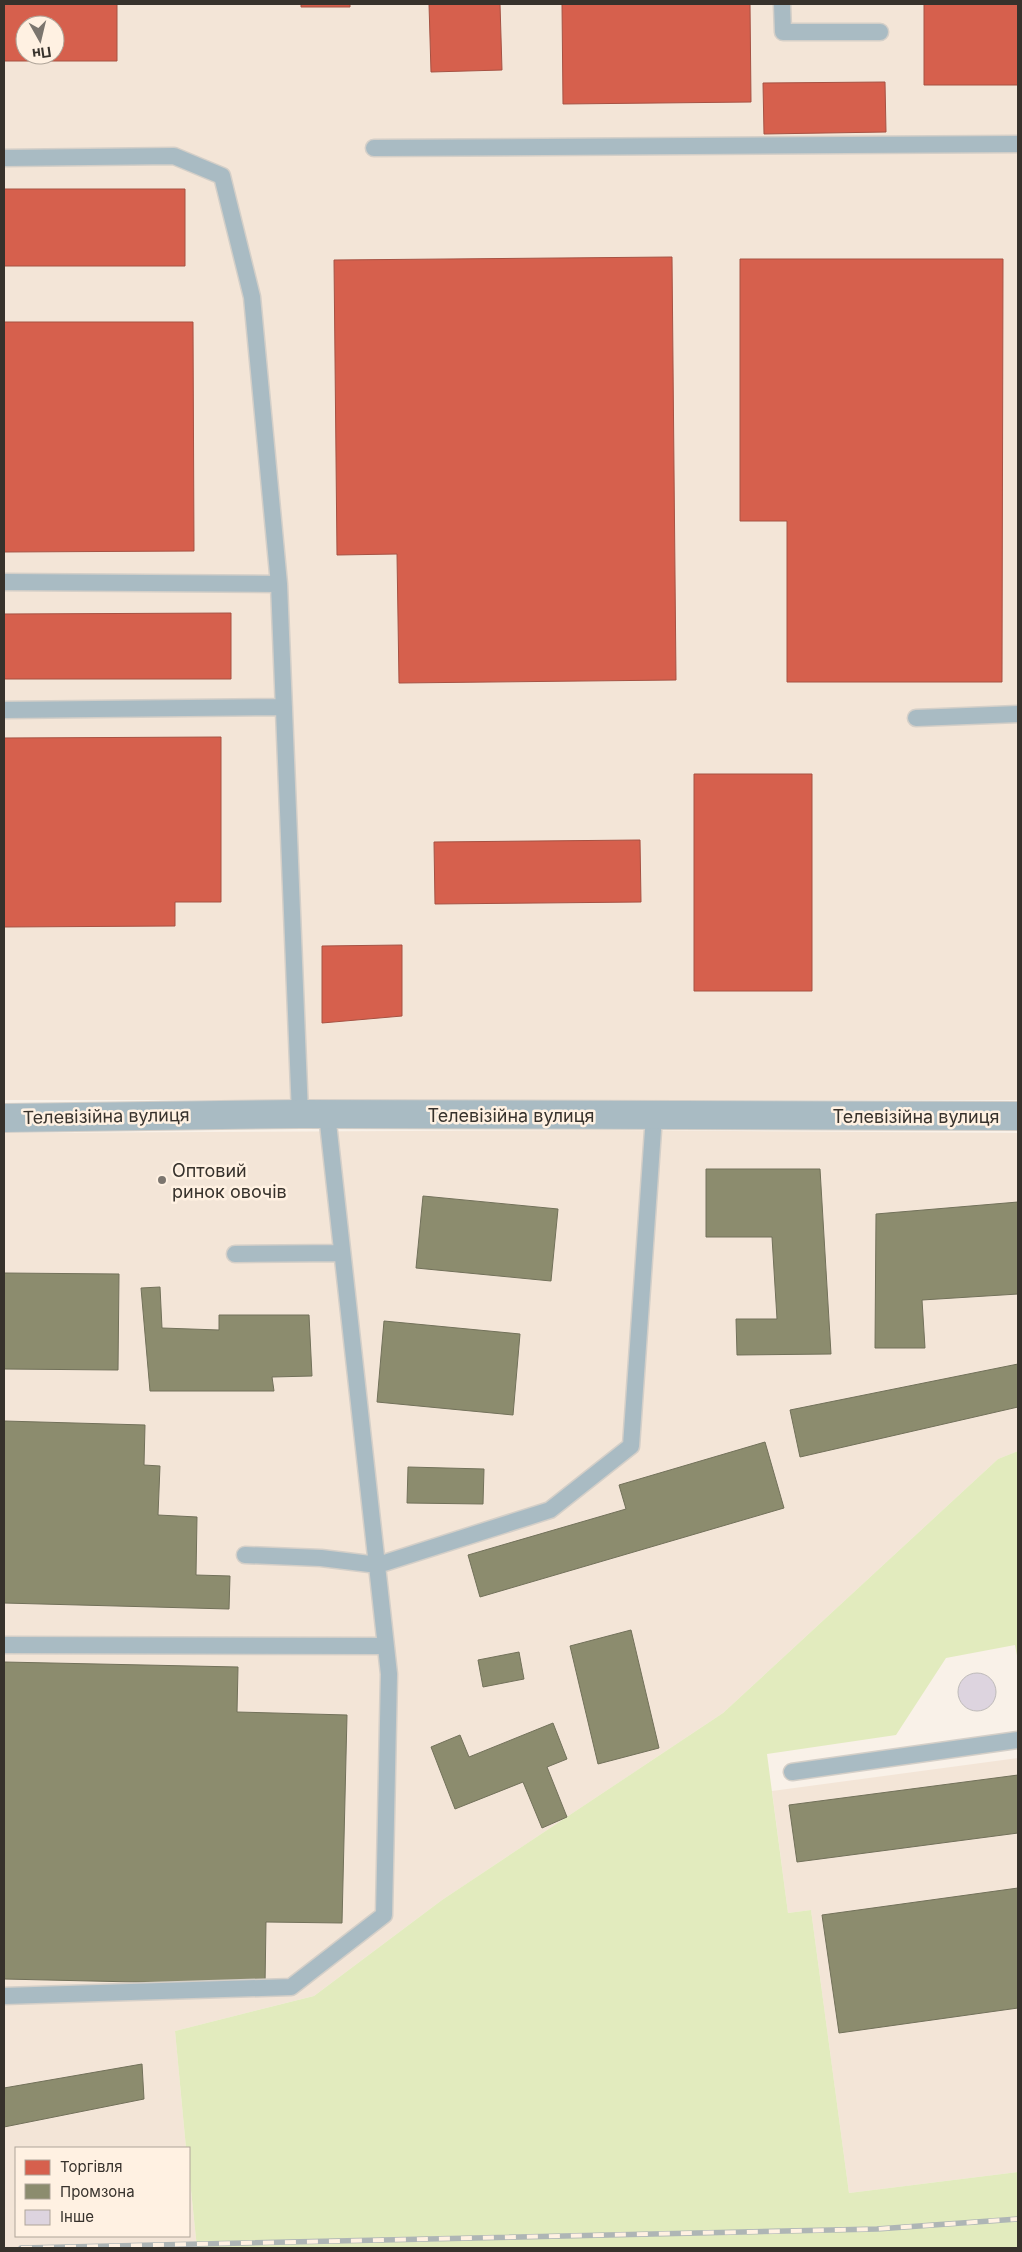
<svg xmlns="http://www.w3.org/2000/svg" width="1022" height="2252" font-family="Inter,sans-serif">
<style>
.built{fill:#f3e5d7;fill-rule:evenodd}
.green{fill:#e2ebbe}
.shops{fill:#d6604d;stroke:#a65243;fill-rule:evenodd}
.industry{fill:#8c8c6e;stroke:#72715a}
.building{fill:#ddd4df;stroke:#bebab9}
.lines{fill:none;stroke-linecap:round;stroke-linejoin:round}
.service-casing{stroke:#d4cfc8;stroke-width:19}
.minor-casing{stroke:#d4cfc8;stroke-width:30}
.service{stroke:#a9bbc3;stroke-width:16}
.minor{stroke:#a9bbc3;stroke-width:28}
.rail-casing{stroke:#aeb5b5;stroke-width:5.5}
.rail{stroke:#fff1e2;stroke-width:4;stroke-dasharray:11;stroke-linecap:butt}
.poi-dot{fill:#7b756e;stroke:#fff1e2;stroke-width:2}
.labels{text-anchor:middle;dominant-baseline:central;stroke-width:5;stroke-linejoin:round;paint-order:stroke}
.street-label{font-size:18px;fill:#37322c;stroke:#fff1e2}
.poi-label{font-size:18px;fill:#37322c;stroke:#fff1e2;text-anchor:start}
</style>
<rect width="100%" height="100%" fill="#f9f1e8"/>
<!-- built -->
<path class="built" d="M4,4H1018V1100H4ZM25,25H55V55H25Z
M606,1130L1018,1133V1451L998,1459L723,1713L442,1900L314,1996L175,2031L186,2148H16V2236H189V2171L197,2248H4V1133Z
M1018,1758V2172L849,2193L811,1910L788,1913L772,1791Z"/>
<!-- green -->
<path class="green" d="M1018,1451V1661L1015,1645L946,1658L896,1735L767,1754L788,1913L811,1910L849,2193L1018,2172V2248H197L189,2171V2148H186L175,2031L314,1996L442,1900L723,1713L998,1459Z"/>
<!-- shops -->
<path class="shops" d="M4,4H117V61H4ZM25,25H55V55H25Z
M301,4H350V7H301Z
M429,4H500L502,70L431,72Z
M562,4H750L751,102L563,104Z
M924,4H1018V85H924Z
M885,82L886,132L764,134L763,83Z
M4,189H185V266H4Z
M672,257L676,680L399,683L397,554L337,555L334,260Z
M740,259H1003L1002,682H787V521H740Z
M4,322H193L194,551L4,552Z
M231,613V679H4V614Z
M221,737V902H175V926L4,927V738Z
M694,774H812V991H694Z
M640,840L641,902L435,904L434,842Z
M402,945V1016L322,1023V946Z"/>
<!-- industry -->
<path class="industry" d="M706,1169H820L831,1354L737,1355L736,1319H777L772,1237H706Z
M423,1196L558,1209L551,1281L416,1268Z
M1018,1202V1294L922,1300L925,1348H875L876,1214Z
M4,1273L119,1274L118,1370L4,1369Z
M160,1287L162,1328L219,1330V1315H309L312,1376L272,1377L274,1391H150L141,1288Z
M384,1321L520,1334L513,1415L377,1402Z
M1018,1364V1407L800,1457L790,1410Z
M4,1421L145,1425L144,1465L160,1466L158,1515L197,1517L196,1575L230,1576L229,1609L4,1603Z
M765,1442L784,1508L480,1597L468,1555L626,1509L619,1485Z
M408,1467L484,1469L483,1504L407,1503Z
M631,1630L659,1748L598,1764L570,1646Z
M519,1652L524,1679L483,1687L478,1660Z
M4,1662L238,1667L237,1712L347,1715L342,1923L266,1922L265,1985L4,1979Z
M553,1723L567,1759L547,1767L567,1817L542,1828L523,1782L455,1809L431,1747L460,1735L469,1757Z
M1018,1775V1833L797,1862L789,1805Z
M1018,1888V2008L839,2033L822,1915Z
M142,2064L144,2099L4,2127V2088Z"/>
<!-- building -->
<path class="building" d="M958 1692a19 19 0 1 1 38 0a19 19 0 1 1-38 0Z"/>
<g class="lines">
<!-- service casing -->
<g class="service-casing">
<path id="service" d="M782,4L783,32H880
M374,148L1018,144
M4,158L174,156L222,176L252,297L279,584L300,1114
M4,582L279,584
M4,710L284,707
M916,718L1018,714
M235,1254L342,1253
M245,1555L321,1558L378,1565L550,1510L631,1446L654,1116
M4,1645L386,1646
M792,1772L1018,1740
M4,1996L291,1987L384,1915L389,1674L327,1114"/>
</g>
<!-- minor casing -->
<g class="minor-casing">
<path id="minor" d="M4,1118L300,1114L1018,1116"/>
</g>
<!-- service -->
<use href="#service" class="service"/>
<!-- minor -->
<use href="#minor" class="minor"/>
<!-- rail casing -->
<g class="rail-casing">
<path id="rail" d="M21,2248L877,2229L1018,2219"/>
</g>
<!-- rail -->
<use href="#rail" class="rail"/>
</g>
<!-- markers -->
<circle class="poi-dot" cx="162" cy="1180" r="5"/>
<g class="labels">
<!-- street labels -->
<g class="street-label">
<text x="511" y="1115">Телевізійна вулиця</text>
<text transform="translate(106 1116) rotate(-1)">Телевізійна вулиця</text>
<text x="916" y="1116">Телевізійна вулиця</text>
</g>
<!-- poi labels -->
<g class="poi-label">
<text x="172" y="1170">Оптовий<tspan x="172" dy="21">ринок овочів</tspan></text>
</g>
</g>
<!-- border -->
<rect width="1022" height="2252" fill="none" stroke="#37322c" stroke-width="10"/>
<!-- legend -->
<rect x="15" y="2147" width="175" height="90" fill="#fff1e2" stroke="#afa599"/>
<rect x="25" y="2160" width="25" height="15" fill="#d6604d" stroke="#afa599"/>
<text x="60" y="2172" font-size="15" fill="#37322c">Торгівля</text>
<rect x="25" y="2184" width="25" height="15" fill="#8c8c6e" stroke="#afa599"/>
<text x="60" y="2197" font-size="15" fill="#37322c">Промзона</text>
<rect x="25" y="2210" width="25" height="15" fill="#ddd4df" stroke="#afa599"/>
<text x="60" y="2222" font-size="15" fill="#37322c">Інше</text>
<!-- north arrow -->
<g transform="translate(40 40) rotate(172)"><circle r="24" fill="#fff1e2" stroke="#afa599"/>
<path d="M0-4L9 19L0 12L-9 19Z" fill="#7b756e"/>
<text y="-8" font-size="14" font-weight="bold" text-anchor="middle" fill="#37322c">Пн</text>
</g>
</svg>
